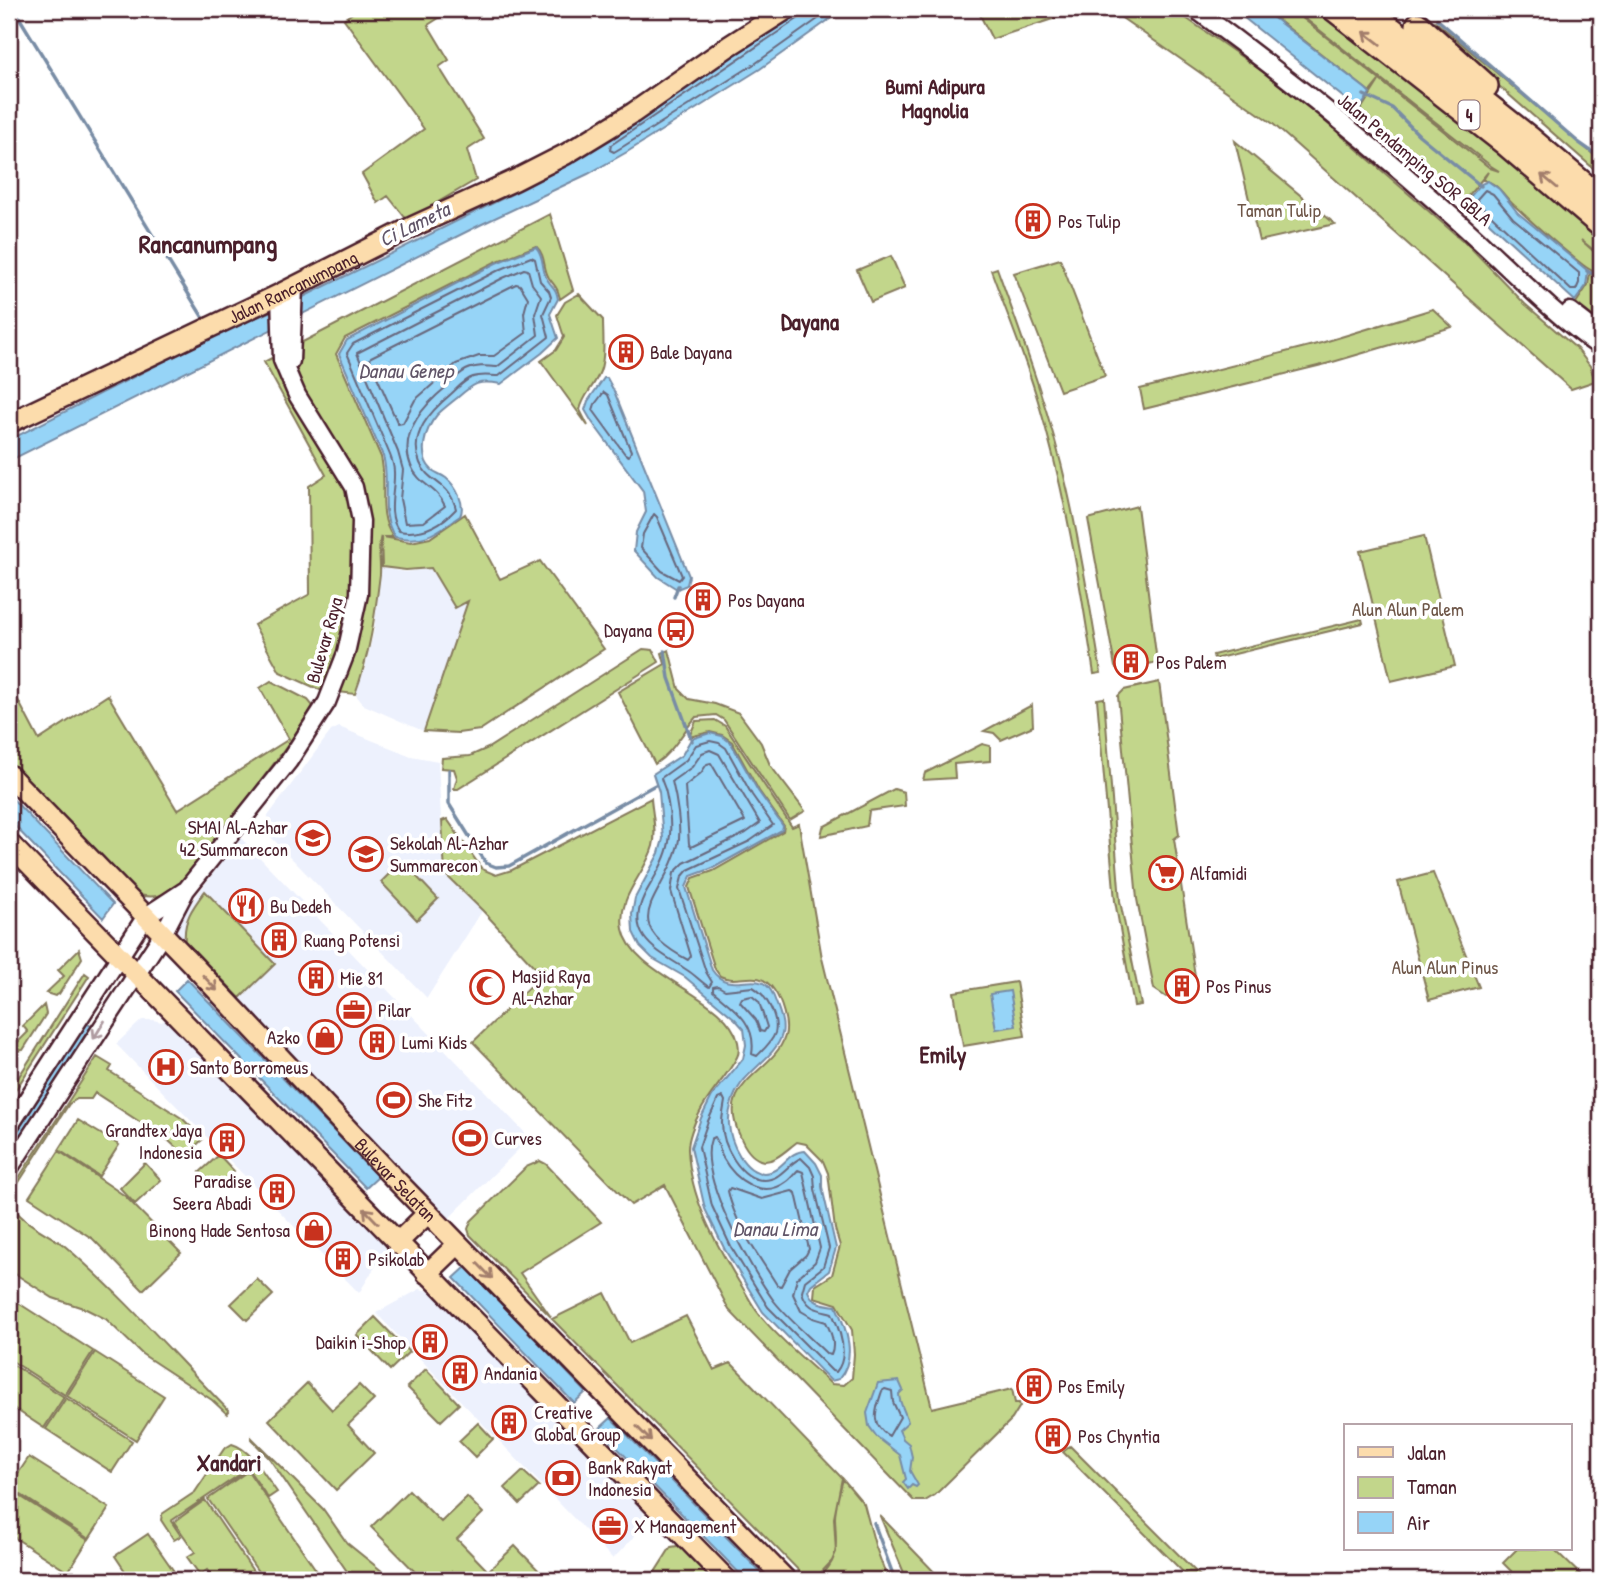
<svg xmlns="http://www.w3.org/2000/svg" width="1610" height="1589" font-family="'Patrick Hand',sans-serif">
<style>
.built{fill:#edf1fd}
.green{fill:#c2d68b;stroke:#867a5b;stroke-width:2}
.water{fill:#96d4f7;stroke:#788ca5;stroke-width:2}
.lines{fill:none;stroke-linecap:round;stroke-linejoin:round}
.shore{stroke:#68677d;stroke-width:2}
.stream{stroke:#788ca5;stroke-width:3.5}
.minor-casing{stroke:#4a1f2b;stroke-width:21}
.major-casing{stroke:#4a1f2b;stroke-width:24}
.highway-casing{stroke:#4a1f2b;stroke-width:28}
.minor{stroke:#fff;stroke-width:16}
.major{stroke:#fcdcac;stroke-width:19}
.highway{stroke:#fcdcac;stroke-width:23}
.oneway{stroke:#a37e6c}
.oneway2{stroke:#ae9aa0}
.labels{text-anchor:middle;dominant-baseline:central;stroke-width:7;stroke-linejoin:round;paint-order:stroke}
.shield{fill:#fff;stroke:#80626b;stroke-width:2}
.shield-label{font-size:18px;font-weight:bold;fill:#4a1f2b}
.street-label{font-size:19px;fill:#4a1f2b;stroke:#fff}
.park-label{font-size:19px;fill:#6e5648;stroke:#fff}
.poi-label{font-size:19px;fill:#4a1f2b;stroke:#fff;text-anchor:start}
.neighbourhood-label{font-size:21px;font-weight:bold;fill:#4a1f2b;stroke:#fff}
.water-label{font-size:21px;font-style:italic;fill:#615568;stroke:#fff}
.quarter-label{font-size:23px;font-weight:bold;fill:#4a1f2b;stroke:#fff}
.district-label{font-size:26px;font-weight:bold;fill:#4a1f2b;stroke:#fff}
</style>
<rect width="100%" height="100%" fill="#fff"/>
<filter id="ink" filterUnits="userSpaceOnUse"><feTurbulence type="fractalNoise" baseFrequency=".0143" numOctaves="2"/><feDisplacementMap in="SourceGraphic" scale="14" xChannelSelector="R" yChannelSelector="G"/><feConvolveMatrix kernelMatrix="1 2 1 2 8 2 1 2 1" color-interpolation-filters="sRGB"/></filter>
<g filter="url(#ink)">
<!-- built -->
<path class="built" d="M381,568L406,572L431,568L455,608L468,601L423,731L364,705L355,694L365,668L374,630Z
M339,727L411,756L438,761L444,875L482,911L427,998L268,834V816L331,731Z
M240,837L530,1138L443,1224L168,934Z
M168,1017L382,1237L386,1249L359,1293L116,1044L142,1020H153L162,1022Z
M420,1289L432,1292L643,1511L645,1525L613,1559L376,1313Z"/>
<!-- green -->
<path class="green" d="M358,9H453L428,25L449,60L439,67L484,139L467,150L476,180L407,220L388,196L378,203L362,174L424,129L344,19Z
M977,9H1058L1068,14L992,39Z
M1109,9H1173L1269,76L1313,111L1469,246L1525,304L1577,349L1590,366L1595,381L1571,389L1272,123Z
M1264,9H1291L1490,168L1499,171L1491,166L1293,9H1313L1461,120L1601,241V256L1581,240L1601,258V277C1596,272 1589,270 1583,265C1560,247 1537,227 1516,207C1504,197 1499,183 1483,180L1488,172L1464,201L1360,111L1379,81L1370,92Z
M1435,21L1601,161V175L1429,25Z
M1235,141L1335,224L1259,241Z
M550,214L573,290L560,299C557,286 556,288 549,278C542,267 547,257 536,246L495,262L345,338L336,354L381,457C388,484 376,513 393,537H383L411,542L430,538L465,514L500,579L540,561L604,649L480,730L458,733L424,731L468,601L455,608L431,568L406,570L382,567L381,536C377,546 381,562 380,574C375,615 370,654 355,694L320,690L280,672L254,625L310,594L309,486L326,475L264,362Z
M891,256L905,288L871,302L857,270Z
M1060,259L1105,376L1060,391L1014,273Z
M997,268C1023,340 1050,413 1067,488C1081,549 1091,611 1101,673L1094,674C1080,582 1065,491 1038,401C1025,357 1007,314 991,270Z
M1590,272L1599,284L1597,320L1576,303L1588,285Z
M579,294L603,320C603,337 606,361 598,376C592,389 583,396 580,410L588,426L541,361L556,350L564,337L557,315L565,302Z
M1433,309L1452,327L1326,364L1144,409L1140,389L1321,343Z
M1137,506L1157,662L1120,671L1115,667L1088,519Z
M1424,536L1455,666L1391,681L1360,551Z
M1362,619L1363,623L1214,659L1213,655Z
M643,649L653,650L659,662L458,789H454L457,778L454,769L441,768L442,758L470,756L488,748Z
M669,650L679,689L689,699L715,704L739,713L761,743L770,765L805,811L790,820L724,720L716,715L696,717C682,733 673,752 655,764L618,692L665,664L662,653Z
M271,681L308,700L313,706L291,741L182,885C166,896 152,900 133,893L9,768V683L39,740L108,695L177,810L289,739L260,688Z
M1159,682L1179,835L1174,839L1197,989L1166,997L1154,989L1137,899L1118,696L1124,690Z
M1104,698L1120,901L1141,1005L1134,1006L1115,901L1097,699Z
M1032,705L1033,726L1001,740L994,733L984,731Z
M715,720L725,726L792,827L799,824L822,958L932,1408L1012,1389L1015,1403H1019L1020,1406L1012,1419L935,1495L925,1501H914L729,1310L665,1185L631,1205L473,1042L542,975L483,911L445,874L442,821L447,819L482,869L496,875L512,870L651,798C652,813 657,831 653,846C645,875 617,896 623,929C632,976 728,996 738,1042C739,1047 740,1052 737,1057C727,1077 709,1093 699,1114C694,1123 688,1139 688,1149C690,1198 715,1242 739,1282C746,1292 751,1304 759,1314C776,1337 809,1363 831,1384L844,1385L852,1378L854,1354L852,1330L837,1304L814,1297L815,1286L832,1275L840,1246L835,1229L828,1173L823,1161L806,1144L797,1142C787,1149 773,1165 760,1160C750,1156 744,1146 740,1136C714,1082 774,1073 785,1036C789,1024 781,1000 774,990C757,966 740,986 720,976L715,969L689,887L693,878L713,871L783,831L784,826L759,791L732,742L722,735L710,732L689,737L696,721Z
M982,744L990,746V761L954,764L955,778L923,780L925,773Z
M894,789L904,792L905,806L869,811L867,826L821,836L823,827Z
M402,861L438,899L417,920L381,882Z
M1433,873L1479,987L1429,1000L1398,882Z
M205,891L275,964L240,998L185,941C183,920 193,907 205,891Z
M79,949L82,958L59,994L55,996L46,993L64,976L58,970Z
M85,973L89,976L9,1100V1092Z
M1016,982L1025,1036L963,1046L954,992Z
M44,1005L46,1014L23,1050L14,1051L11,1049L28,1032L23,1026Z
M97,1057L112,1066L109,1071L183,1119L203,1139L185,1156L169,1141L95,1093L91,1099H77L69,1104L14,1190C2,1217 49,1232 66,1247C124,1297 175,1356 229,1411L227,1414L212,1400L142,1354L106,1319L86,1309L53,1298L9,1270V1193Z
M78,1120L119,1145L99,1176L59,1150Z
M59,1151L125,1196L181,1253L143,1290L93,1239L29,1197Z
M219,1155L234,1171L216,1189L200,1172Z
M540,1161L546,1164L601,1222L520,1273L551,1317L470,1235L468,1229L471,1221L526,1167Z
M145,1163L161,1180L135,1204L120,1188Z
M257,1279L273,1295L247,1320L231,1304Z
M605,1293L630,1343L686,1316L714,1370L731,1363L842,1478L834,1518L836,1552L832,1561L814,1580H808L552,1319Z
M9,1297L93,1351L65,1395L9,1359Z
M375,1317L409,1352L390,1370L357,1335Z
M95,1352L164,1396L136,1440L67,1396Z
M9,1362L64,1397L44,1428L9,1405Z
M426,1369L459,1404L441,1421L407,1387Z
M307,1383L332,1410L359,1385L374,1400L348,1425L374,1453L336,1490L269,1420Z
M66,1398L132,1441L112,1472L46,1429Z
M478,1423L493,1439L475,1457L459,1441Z
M251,1437L323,1509L347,1543L393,1580H353L269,1458L251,1439Z
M232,1444C251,1449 266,1477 277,1492L268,1498L248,1469L171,1521L181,1536L174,1540L161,1520L162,1514L195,1492L224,1449Z
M1070,1446L1204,1580H1191L1063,1452Z
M29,1457L109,1508L89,1539L9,1487Z
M248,1471L323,1580H264L259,1573L208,1499Z
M523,1471L539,1486L520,1504L505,1488Z
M843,1479L864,1504L875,1545L888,1580H817C841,1558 836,1547 835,1518C835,1506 840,1491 843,1479Z
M9,1489L88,1540L68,1572L9,1534Z
M409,1490L441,1522L467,1497L483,1513L457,1539L488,1571L515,1546L547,1579L423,1580L371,1527Z
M205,1500L259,1580H214L207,1570L200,1575L187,1557L195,1552L174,1522Z
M880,1516L886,1522L942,1580H907Z
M148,1534L180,1580H131L115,1556Z
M677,1546L684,1550L712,1580H650L671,1547Z
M1517,1549H1554L1586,1580H1520L1503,1563Z"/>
<!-- water -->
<path class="water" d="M800,9H844L760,69L627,152L588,174L480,225L9,461V440L212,337L301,298L528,186L582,157Z
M1233,9H1262L1366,89L1370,93L1359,110Z
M1488,181L1499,189L1518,213L1588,271L1586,286L1575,301L1468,203V199L1481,184Z
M536,247C545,257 541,269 547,279C553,289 556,287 558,299L550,314L558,338L542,353L501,384C478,380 474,383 457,398C451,403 443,409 437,415C425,429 417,456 432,470C436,473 442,475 446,478C456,486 466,505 460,516C435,533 426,543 395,537C378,512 391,483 383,456L339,354L347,340L496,263Z
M604,378H607L614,391L689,576L687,585L677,589L658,577L634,551L636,532L646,512L643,491L592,422L585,410L588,401Z
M710,733L722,736L731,743L758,791L783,826L782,830L713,868L691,876L686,887L712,970C731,999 762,963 774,997C778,1008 785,1023 782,1034C777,1054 753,1067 741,1084C733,1095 728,1111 729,1124C730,1142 744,1173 764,1173C782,1173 787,1151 805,1151L816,1163L822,1175V1187L836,1248L829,1271L811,1285L808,1291C813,1304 823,1304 836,1306C847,1330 857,1357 839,1379L831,1381L763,1312L725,1250L705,1209L691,1147L701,1118L712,1096L743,1059L746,1045L744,1029L735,1019L685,977L652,958L640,946L633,932L632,914L635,898L659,853L663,839L659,792L653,774L682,755L691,739Z
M9,795L113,904L103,918L9,820Z
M187,979L378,1177L366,1188L175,991Z
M1010,991L1016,1026L996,1029L990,994Z
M83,1021L91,1026L9,1155V1137Z
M466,1267L586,1392L574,1403L454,1278Z
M899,1381L903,1390L899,1394C899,1403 906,1413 908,1422L899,1430L903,1439L909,1444L912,1457L910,1471L918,1485L916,1487L912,1485L908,1489L903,1482L906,1479L900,1455L877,1437L869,1426L867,1413L878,1383Z
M611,1418L768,1580H746L599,1429Z"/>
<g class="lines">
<!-- shore -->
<path class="shore" d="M803,9L799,18L611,145L610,150L614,152L624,146L756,63L832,9
M1485,190L1493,194L1513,218L1579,273V283L1576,290H1571L1478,203L1477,199Z
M531,257L535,259L540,281L549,291L551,297L543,314L549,337L499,376C490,376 482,374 473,377C464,380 458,388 451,394C431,411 408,434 420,463C428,483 450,482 456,509C441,525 422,535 399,531C386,514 395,492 394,472C394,467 392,460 390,455L347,353L353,344L499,270Z
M524,269L528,270L532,284L541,296L535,314L538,335L497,367C486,366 476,365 466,370C458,374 451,382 445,388C422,407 398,434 411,466C419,485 437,487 445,506L424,522L405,523L400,499L403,470L398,452L357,353L503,278Z
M516,284L520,285L528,298L524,313L526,333L494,356H479L456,364L415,400L403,423L398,424L370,361L371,357Z
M604,392L608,395L631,451L629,456L625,454L593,410L595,404Z
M654,514L657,517L682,576L679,580L662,571L641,548L643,534Z
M710,741L719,743L726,748L752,795L773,825L750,841L688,870L682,877L679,889L706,972L712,982L709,987C701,982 695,975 687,970C660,952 624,938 644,896C653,879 666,861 669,842C672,828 669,807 666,793C665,787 662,783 661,778L686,760L696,745Z
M710,750L719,754L760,823L746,833L684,863L674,873L671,891L691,956L688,960C613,920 664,900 678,845C682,829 676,797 672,781L692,767L702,753Z
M711,763L745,821L691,847L689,844L685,786L701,773L707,764Z
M718,986L725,990L753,987C766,994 779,1018 775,1033C772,1042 764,1049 757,1056L752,1054C757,1023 734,1009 713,991V987Z
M752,996L759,1002L767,1027L764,1032L760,1031L756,1020L740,1002L742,998Z
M723,1097L725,1101C724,1108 722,1116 722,1123C722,1145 740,1180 764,1180C781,1180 787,1164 801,1158L810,1167L814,1176L815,1189L829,1248L823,1267L805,1281L802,1292C807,1309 817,1309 832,1313C840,1330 850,1356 836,1372L832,1371L768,1307L731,1247L712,1206L699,1147L708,1121L718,1099Z
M715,1137C719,1143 719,1151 723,1158C735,1180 762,1200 786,1182C791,1179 794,1174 798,1170L803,1172L820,1248L815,1262L797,1278L793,1294L801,1311L813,1318L826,1322C831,1332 836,1344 831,1355L827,1354C810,1337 789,1320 774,1301C751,1269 697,1176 711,1139Z
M730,1188L762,1199L792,1191L796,1193L809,1249L806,1255L790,1269L781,1286L777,1285C759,1256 735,1225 728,1191Z
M885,1389L892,1391L893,1402L900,1417L889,1436C869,1425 876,1409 882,1391Z"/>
<!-- stream -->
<path class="stream" d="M14,9L205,321
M1437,19L1578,142L1601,158
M1364,95L1392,108L1419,135L1481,186
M1587,271L1597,276L1601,282
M1601,307V322
M1599,350L1595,357L1601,378
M1601,458C1595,480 1589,500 1601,521
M674,597L678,586
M665,651L669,678L692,741
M449,770V804L486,863L496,867L509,866L655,785
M874,1523L895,1580"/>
<!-- minor casing -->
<g class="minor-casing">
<path id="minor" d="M1195,9C1284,74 1371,144 1453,217C1503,261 1547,310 1601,348
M1570,311L1601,335
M291,361L294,287
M9,1127L146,916L184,891
M9,1169L163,934L186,890L289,761L327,702L346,653L359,594L361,521L354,487L297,395L282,360L280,294"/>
</g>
<!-- major casing -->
<g class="major-casing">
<g id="major">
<path id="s1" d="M9,423L280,294L412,227L515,180L566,154L633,113L729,46L787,9"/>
<path id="s2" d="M9,775L192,964L391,1175L786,1580"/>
<path d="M9,843L727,1580"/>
<path d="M397,1243L428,1213"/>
<path d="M427,1274L458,1244"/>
</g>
</g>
<!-- highway casing -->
<g class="highway-casing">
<path id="highway" d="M1334,9L1505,143L1601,225
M1366,9L1529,138L1601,199
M1418,25L1486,86"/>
</g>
<!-- minor -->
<use href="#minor" class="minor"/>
<!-- major -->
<use href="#major" class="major"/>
<!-- highway -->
<use href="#highway" class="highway"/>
</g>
<!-- one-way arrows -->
<defs><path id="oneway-shaft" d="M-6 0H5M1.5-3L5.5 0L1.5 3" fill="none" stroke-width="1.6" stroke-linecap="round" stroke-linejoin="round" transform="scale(1.75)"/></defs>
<g class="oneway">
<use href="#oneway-shaft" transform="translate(1372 38) rotate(-142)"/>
<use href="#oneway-shaft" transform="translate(1549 181) rotate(-140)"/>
<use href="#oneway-shaft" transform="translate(210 983) rotate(47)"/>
<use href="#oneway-shaft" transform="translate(371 1216) rotate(-134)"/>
<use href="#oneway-shaft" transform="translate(485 1271) rotate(46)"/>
<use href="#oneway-shaft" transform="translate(644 1434) rotate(46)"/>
</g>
<use class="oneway2" href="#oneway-shaft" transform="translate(99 1030) rotate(122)"/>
</g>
<!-- icons -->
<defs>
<g id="building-ring" transform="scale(1.75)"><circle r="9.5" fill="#fff" stroke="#c8321e" stroke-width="1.5"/><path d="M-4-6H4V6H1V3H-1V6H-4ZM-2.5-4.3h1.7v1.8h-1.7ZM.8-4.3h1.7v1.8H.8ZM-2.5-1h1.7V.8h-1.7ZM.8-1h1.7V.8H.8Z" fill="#c8321e"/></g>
<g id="bus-ring" transform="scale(1.75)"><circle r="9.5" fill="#fff" stroke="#c8321e" stroke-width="1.5"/><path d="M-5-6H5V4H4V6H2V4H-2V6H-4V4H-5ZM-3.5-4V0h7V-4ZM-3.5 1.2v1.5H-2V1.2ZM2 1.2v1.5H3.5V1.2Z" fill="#c8321e"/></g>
<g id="school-ring" transform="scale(1.75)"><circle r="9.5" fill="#fff" stroke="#c8321e" stroke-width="1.5"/><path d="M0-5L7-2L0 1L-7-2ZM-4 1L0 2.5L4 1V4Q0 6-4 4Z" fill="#c8321e"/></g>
<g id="supermarket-ring" transform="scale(1.75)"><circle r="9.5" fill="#fff" stroke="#c8321e" stroke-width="1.5"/><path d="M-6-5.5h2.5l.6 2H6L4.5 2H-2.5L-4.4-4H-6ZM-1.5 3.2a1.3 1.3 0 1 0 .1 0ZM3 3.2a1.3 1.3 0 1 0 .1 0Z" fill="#c8321e"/></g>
<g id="restaurant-ring" transform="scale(1.75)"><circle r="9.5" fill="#fff" stroke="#c8321e" stroke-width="1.5"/><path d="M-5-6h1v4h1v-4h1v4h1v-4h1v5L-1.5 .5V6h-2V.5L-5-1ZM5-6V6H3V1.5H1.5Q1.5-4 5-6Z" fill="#c8321e"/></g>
<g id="mosque-ring" transform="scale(1.75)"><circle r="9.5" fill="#fff" stroke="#c8321e" stroke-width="1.5"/><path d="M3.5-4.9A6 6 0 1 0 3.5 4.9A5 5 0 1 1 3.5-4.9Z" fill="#c8321e"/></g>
<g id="office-ring" transform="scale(1.75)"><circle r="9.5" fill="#fff" stroke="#c8321e" stroke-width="1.5"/><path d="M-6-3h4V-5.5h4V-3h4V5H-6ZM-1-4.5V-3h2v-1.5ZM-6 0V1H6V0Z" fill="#c8321e"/></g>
<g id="shop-ring" transform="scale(1.75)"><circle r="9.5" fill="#fff" stroke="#c8321e" stroke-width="1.5"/><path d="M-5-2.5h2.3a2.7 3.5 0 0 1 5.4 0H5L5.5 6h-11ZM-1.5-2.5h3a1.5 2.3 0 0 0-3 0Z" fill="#c8321e"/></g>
<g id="hospital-ring" transform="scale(1.75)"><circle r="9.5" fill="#fff" stroke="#c8321e" stroke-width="1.5"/><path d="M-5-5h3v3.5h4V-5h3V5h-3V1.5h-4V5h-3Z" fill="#c8321e"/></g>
<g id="stadium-ring" transform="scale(1.75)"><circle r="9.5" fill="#fff" stroke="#c8321e" stroke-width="1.5"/><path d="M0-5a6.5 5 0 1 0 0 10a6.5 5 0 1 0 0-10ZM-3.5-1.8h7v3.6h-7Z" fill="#c8321e"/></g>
<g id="bank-ring" transform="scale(1.75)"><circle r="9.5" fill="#fff" stroke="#c8321e" stroke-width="1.5"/><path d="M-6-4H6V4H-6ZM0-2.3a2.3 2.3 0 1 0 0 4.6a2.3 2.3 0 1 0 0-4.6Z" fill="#c8321e"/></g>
</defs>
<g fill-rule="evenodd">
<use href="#building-ring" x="1033" y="221"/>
<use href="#building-ring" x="626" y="352"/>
<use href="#building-ring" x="703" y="600"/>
<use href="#bus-ring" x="676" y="630"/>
<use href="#building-ring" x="1131" y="662"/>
<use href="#school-ring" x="313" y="838"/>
<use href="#school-ring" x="366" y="854"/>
<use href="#supermarket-ring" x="1166" y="873"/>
<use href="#restaurant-ring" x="246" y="906"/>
<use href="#building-ring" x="279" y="940"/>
<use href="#building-ring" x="316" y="978"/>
<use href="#building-ring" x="1182" y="986"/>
<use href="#mosque-ring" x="487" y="987"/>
<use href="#office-ring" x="354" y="1010"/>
<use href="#shop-ring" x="325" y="1037"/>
<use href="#building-ring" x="377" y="1042"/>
<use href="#hospital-ring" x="166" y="1067"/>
<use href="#stadium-ring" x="394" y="1100"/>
<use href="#stadium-ring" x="470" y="1138"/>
<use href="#building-ring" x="227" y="1141"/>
<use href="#building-ring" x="277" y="1192"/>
<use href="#shop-ring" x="314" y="1230"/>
<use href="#building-ring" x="343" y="1259"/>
<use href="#building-ring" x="430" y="1342"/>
<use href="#building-ring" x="460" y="1373"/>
<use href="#building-ring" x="1034" y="1386"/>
<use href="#building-ring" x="509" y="1423"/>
<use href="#building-ring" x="1053" y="1436"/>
<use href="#bank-ring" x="563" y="1478"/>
<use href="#office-ring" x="610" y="1526"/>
</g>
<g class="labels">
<!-- shield labels -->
<rect class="shield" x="1458.5" y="100.5" width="21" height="29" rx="5"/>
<g class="shield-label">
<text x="1469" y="115">4</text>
</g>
<!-- street labels -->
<g class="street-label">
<text transform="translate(1415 159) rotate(40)">Jalan Pendamping SOR GBLA</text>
<text stroke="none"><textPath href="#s1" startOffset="315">Jalan Rancanumpang</textPath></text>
<text transform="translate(324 640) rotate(-74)">Bulevar Raya</text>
<text stroke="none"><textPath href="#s2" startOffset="560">Bulevar Selatan</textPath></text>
</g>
<!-- park labels -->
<g class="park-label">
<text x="1279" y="210">Taman Tulip</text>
<text x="1408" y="609">Alun Alun Palem</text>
<text x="1445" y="967">Alun Alun Pinus</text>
</g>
<!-- poi labels -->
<g class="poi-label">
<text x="1058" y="221">Pos Tulip</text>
<text x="650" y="352">Bale Dayana</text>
<text x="728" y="600">Pos Dayana</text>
<text x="652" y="630" text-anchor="end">Dayana</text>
<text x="1156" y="662">Pos Palem</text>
<text x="288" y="827" text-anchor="end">SMAI Al-Azhar<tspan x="288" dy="22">42 Summarecon</tspan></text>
<text x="390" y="843">Sekolah Al-Azhar<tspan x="390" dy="22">Summarecon</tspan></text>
<text x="1190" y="873">Alfamidi</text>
<text x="270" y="906">Bu Dedeh</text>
<text x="304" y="940">Ruang Potensi</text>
<text x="512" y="976">Masjid Raya<tspan x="512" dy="22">Al-Azhar</tspan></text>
<text x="340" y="978">Mie 81</text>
<text x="1206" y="986">Pos Pinus</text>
<text x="378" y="1010">Pilar</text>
<text x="300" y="1037" text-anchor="end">Azko</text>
<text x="402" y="1042">Lumi Kids</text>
<text x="190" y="1067">Santo Borromeus</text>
<text x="418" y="1100">She Fitz</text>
<text x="202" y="1130" text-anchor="end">Grandtex Jaya<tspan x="202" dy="22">Indonesia</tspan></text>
<text x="494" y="1138">Curves</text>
<text x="252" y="1181" text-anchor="end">Paradise<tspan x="252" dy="22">Seera Abadi</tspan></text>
<text x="290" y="1230" text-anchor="end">Binong Hade Sentosa</text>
<text x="368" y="1259">Psikolab</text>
<text x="406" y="1342" text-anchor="end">Daikin i-Shop</text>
<text x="484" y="1373">Andania</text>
<text x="1058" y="1386">Pos Emily</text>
<text x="534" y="1412">Creative<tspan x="534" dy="22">Global Group</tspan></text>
<text x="1078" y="1436">Pos Chyntia</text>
<text x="588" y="1467">Bank Rakyat<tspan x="588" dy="22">Indonesia</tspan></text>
<text x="634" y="1526">X Management</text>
</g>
<!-- neighbourhood labels -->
<g class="neighbourhood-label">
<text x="935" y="86">Bumi Adipura<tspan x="935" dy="24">Magnolia</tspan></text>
</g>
<!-- water labels -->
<g class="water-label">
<text transform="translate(414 224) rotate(-26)">Ci Lameta</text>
<text x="406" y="370">Danau Genep</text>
<text x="775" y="1228">Danau Lima</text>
</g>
<!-- quarter labels -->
<g class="quarter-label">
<text x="810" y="321">Dayana</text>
<text x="943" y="1054">Emily</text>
<text x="229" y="1462">Xandari</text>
</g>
<!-- district labels -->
<g class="district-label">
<text x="208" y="243">Rancanumpang</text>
</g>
</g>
<!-- margin -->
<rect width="1610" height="1589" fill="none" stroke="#fff" stroke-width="35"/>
<rect x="18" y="18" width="1575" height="1554" fill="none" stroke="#4a1f2b" stroke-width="2.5" filter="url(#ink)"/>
<!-- legend -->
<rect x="1344" y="1424" width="228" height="126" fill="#ffffff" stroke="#b7a5aa" stroke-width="2"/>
<rect x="1358" y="1447" width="35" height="10" fill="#fcdcac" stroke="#b7a5aa" stroke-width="2"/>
<text x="1407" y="1460" font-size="21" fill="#4a1f2b">Jalan</text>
<rect x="1358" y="1477" width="35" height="21" fill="#c2d68b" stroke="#b7a5aa" stroke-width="2"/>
<text x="1407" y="1494" font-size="21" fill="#4a1f2b">Taman</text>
<rect x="1358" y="1512" width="35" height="21" fill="#96d4f7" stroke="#b7a5aa" stroke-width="2"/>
<text x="1407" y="1530" font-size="21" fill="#4a1f2b">Air</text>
</svg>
